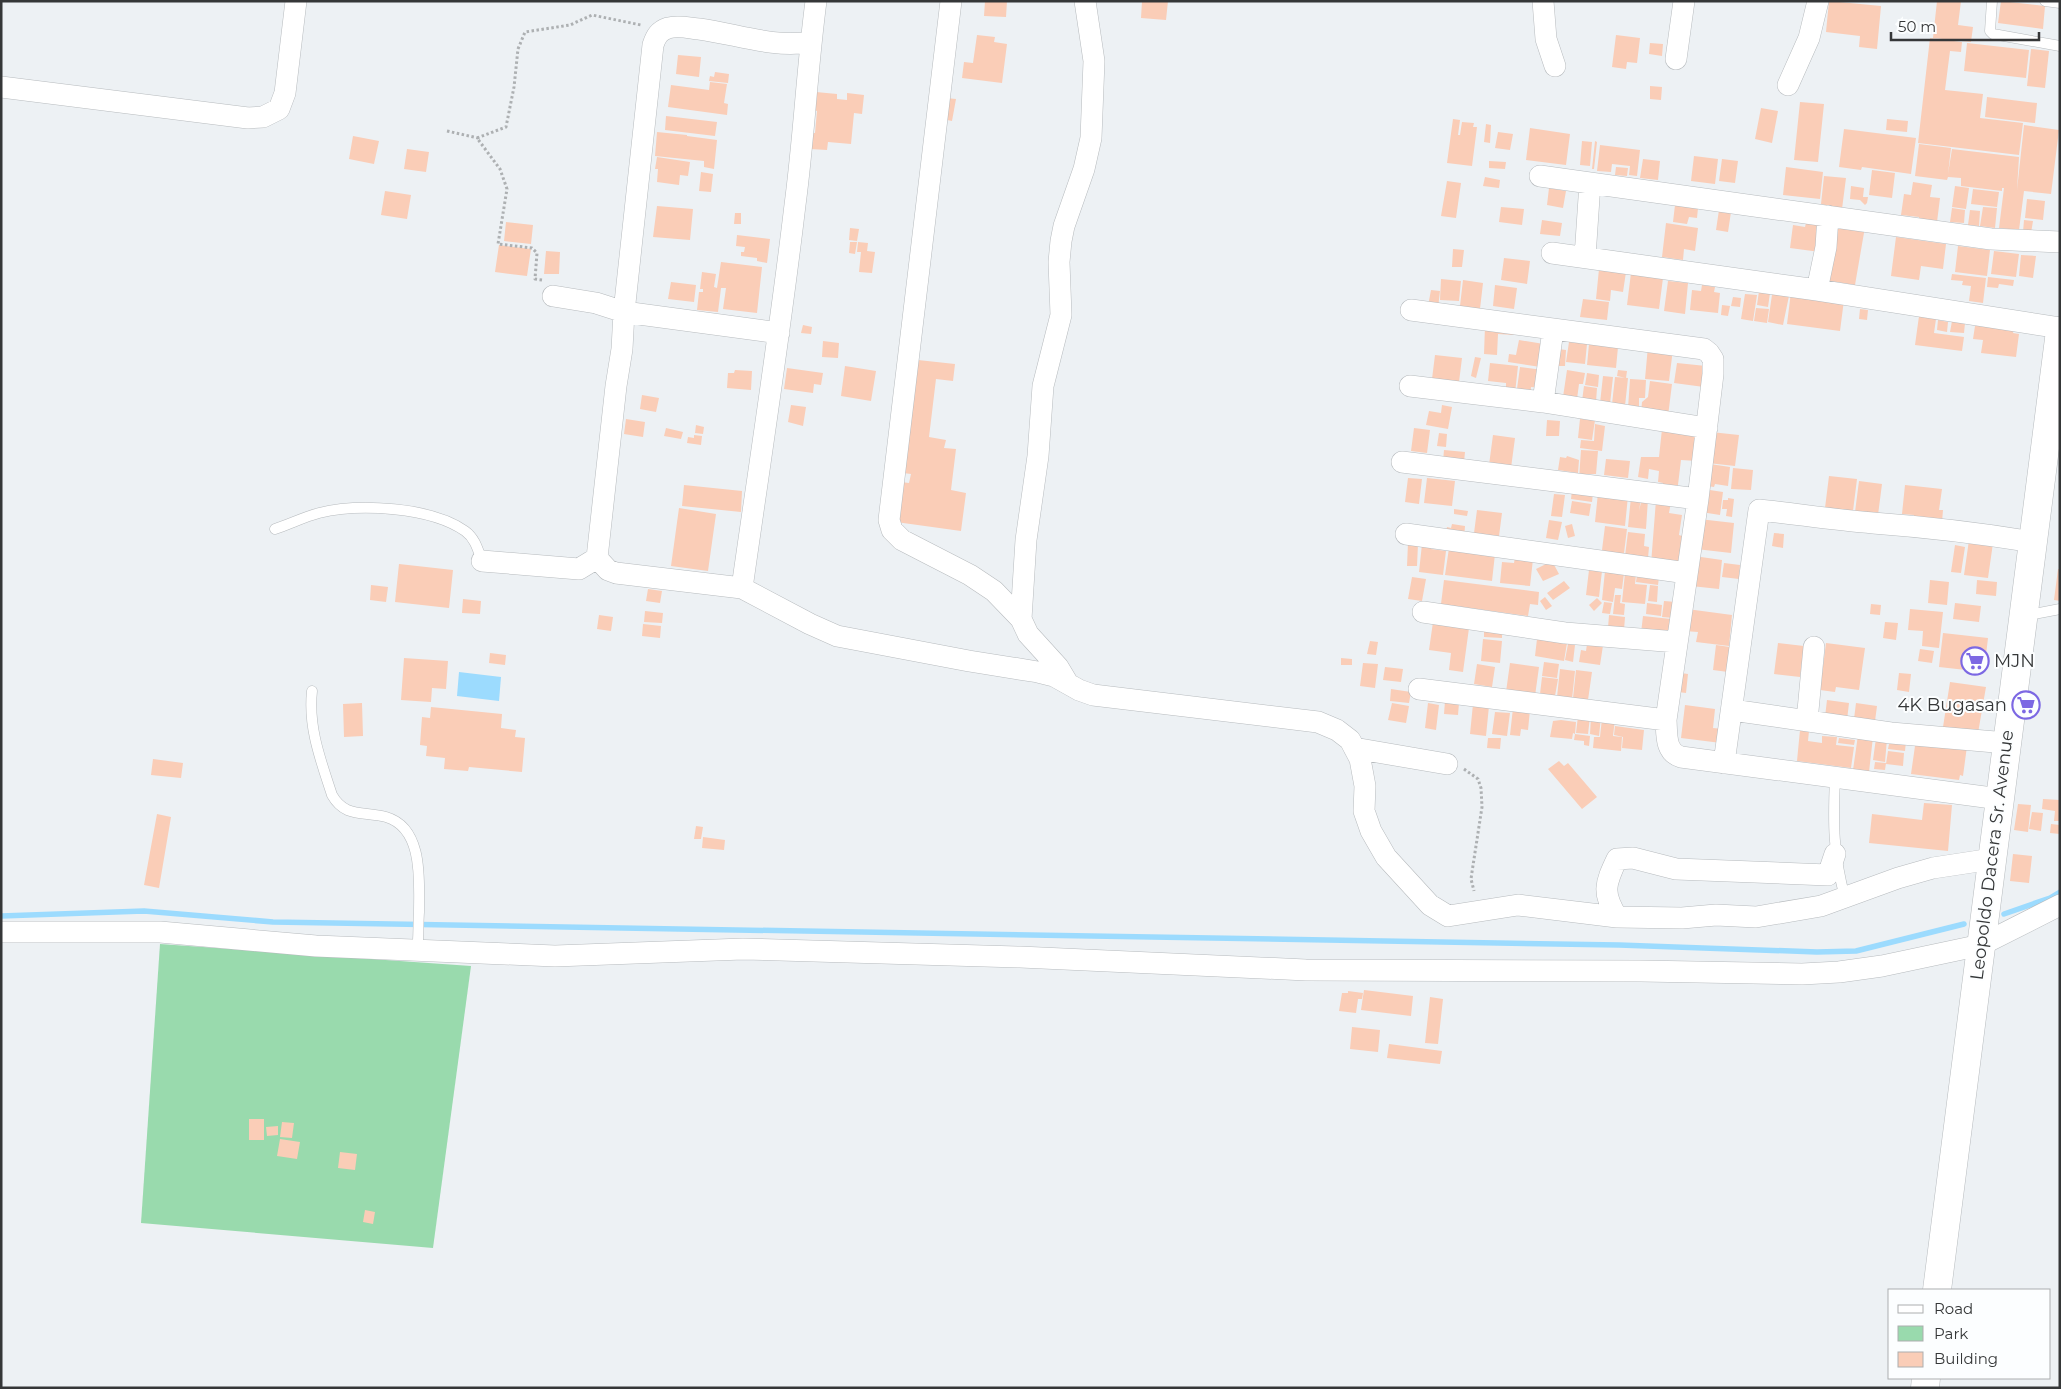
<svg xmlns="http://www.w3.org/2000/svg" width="2061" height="1389" font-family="Montserrat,sans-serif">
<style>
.green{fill:#99daad}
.water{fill:#9cdbfe}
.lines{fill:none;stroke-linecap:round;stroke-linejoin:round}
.stream{stroke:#9cdbfe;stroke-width:5.5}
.building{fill:#facdb7}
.service-casing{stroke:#b7bbbe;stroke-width:11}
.minor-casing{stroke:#b7bbbe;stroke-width:22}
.secondary-casing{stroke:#b7bbbe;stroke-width:29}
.path{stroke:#adb0b2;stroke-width:3;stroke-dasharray:2.5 2.5;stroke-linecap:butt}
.service{stroke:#fff;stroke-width:10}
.minor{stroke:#fff;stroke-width:21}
.secondary{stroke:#fff;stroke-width:28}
.labels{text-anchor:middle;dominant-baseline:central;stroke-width:4;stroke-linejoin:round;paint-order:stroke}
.poi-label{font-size:18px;fill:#353738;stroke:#fcfeff;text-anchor:start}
.street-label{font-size:18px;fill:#353738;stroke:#fcfeff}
</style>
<rect width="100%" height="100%" fill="#edf1f4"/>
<!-- green -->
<path class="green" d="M160,944L471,966L433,1248L141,1223Z"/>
<!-- water -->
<path class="water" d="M459,672L501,677L499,701L457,696Z"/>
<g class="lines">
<!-- stream -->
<path class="stream" d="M2004,914L2050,898L2060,892
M1,916L144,911L273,922L1619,945L1817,952L1856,951L1964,924"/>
</g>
<!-- building -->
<path class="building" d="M985,1H1007L1006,17L984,16Z
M1142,1H1168L1166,20L1141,18Z
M1829,1L1881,6L1877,49L1859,47L1860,36L1826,32Z
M1937,1H1961L1958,25L1973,27L1971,42L1933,38Z
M2001,1L2045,6L2043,29L1998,23Z
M977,35L995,37L994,42L1007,44L1002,83L962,78L964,62L973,63Z
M1616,35L1640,38L1637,63L1627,62L1626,69L1612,67Z
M1930,38L1962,42L1961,52L1950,51L1945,90L1983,94L1980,118L2023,123L2019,155L1918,143Z
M1650,43L1663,44L1662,56L1649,54Z
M1967,43L2029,50L2026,78L1964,71Z
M2031,49L2049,51L2045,88L2027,86Z
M678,55L701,57L699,77L676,74Z
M715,72L729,74L728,83L709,81L710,76L714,77Z
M710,82L727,84L724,103L728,104L727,115L668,107L671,85L709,90Z
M1650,86L1662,87L1661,100L1650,99Z
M816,92L837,94V99L847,100V93L864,95L862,114L854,113L851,144L828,142L827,150L810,149L812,133H815L817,111L814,110Z
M1987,97L2037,103L2035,123L1985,117Z
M946,98L956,99L952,121L942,119Z
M1800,102L1824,104L1818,162L1794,160Z
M1761,108L1778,111L1772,143L1755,139Z
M666,116L717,122L715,136L665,130Z
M1453,119L1460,120L1458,135H1460L1462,122L1474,123L1473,127H1477L1472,166L1447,163Z
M1887,119L1908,121L1907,132L1886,130Z
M1486,124L1491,125L1490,143L1484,142Z
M2024,125L2059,130L2051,194L2024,191L2019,230L1999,228L2004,188H2002V191L1961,186V178L1948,177L1947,180L1915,176L1919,144L1951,148L1948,174L1952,149L2019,157L2017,190Z
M1530,128L1570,134L1566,165L1526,160Z
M1844,129L1916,138L1911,174L1862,167L1861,170L1839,167Z
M657,132L687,135V136L717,140L714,169L704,167V161L655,156Z
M1498,132L1513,134L1510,150L1495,148Z
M353,136L379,141L374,164L349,159Z
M1582,141L1592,142L1590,166L1580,165Z
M1595,141L1597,142L1594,169H1592Z
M1600,145L1640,150L1637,176L1629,175L1630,166L1612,164L1611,172L1597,171Z
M407,149L429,152L426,172L404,169Z
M1694,156L1718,159L1715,184L1691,181Z
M657,157L690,162L688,176L680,175L679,185L657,182L658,169H655Z
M1643,159L1660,161L1658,180L1640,178Z
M1722,159L1738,161L1735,183L1719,181Z
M1489,161L1506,162L1505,169L1489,168Z
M1616,167L1628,168L1627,176L1615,175Z
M1786,167L1823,172L1820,199L1783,195Z
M1872,170L1895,173L1892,198L1869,195Z
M701,172L713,174L711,192L699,191Z
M1824,176L1846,178L1842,209L1821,204Z
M1485,177L1500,180L1499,188L1483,186Z
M1447,181L1461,183L1456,218L1441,216Z
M1913,182L1932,185L1930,197L1940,198L1937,222L1919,221V217L1901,215L1904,194L1911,195Z
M1851,186L1864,188L1863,197H1868L1867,203L1865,205L1860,200L1850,199Z
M1955,186L1969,188L1966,209L1952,207Z
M1549,188L1566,191L1563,208L1547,205Z
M1973,189L1999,192L1997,207L1971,204Z
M385,191L411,195L407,219L381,215Z
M2027,199L2045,201L2043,220L2025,218Z
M1675,205L1698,208L1697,218L1689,217L1687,224L1673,222Z
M657,206L693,209L690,240L653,237Z
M1501,207L1524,209L1522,225L1499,222Z
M1983,207L1997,208L1995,228L1980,226Z
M1952,208L1965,210L1964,223L1950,222Z
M1719,210L1731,212L1728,232L1716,230Z
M1970,210L1980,211L1979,226L1968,225Z
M735,213H741V224H734Z
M1542,220L1562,223L1560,236L1540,234Z
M2024,220L2033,221L2031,233L2023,232Z
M506,222L533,225L531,244L504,241Z
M1836,222L1865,227L1855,285L1824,280Z
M1666,223L1698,228L1695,251L1684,249L1683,260L1662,257Z
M1806,223L1824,225L1820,252L1790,248L1793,225L1805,227Z
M850,228L859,229L857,241L849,240Z
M737,235L770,239L767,263L757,261V258L741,256V252H744L745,247L736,246Z
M1896,237L1946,244L1943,269L1921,266L1919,280L1891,276Z
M850,242H857L855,254L849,253Z
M858,242L868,243L867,251L875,252L872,273L859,272L861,252H857Z
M499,245L531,249L527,276L495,272Z
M1958,246L1990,250L1987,276L1955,272Z
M1453,249L1464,250L1462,267H1452Z
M546,251L560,252L559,274H544Z
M1994,251L2019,254L2016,277L1991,274Z
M2021,255L2036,256L2033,278L2019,276Z
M1504,258L1530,261L1527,284L1501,280Z
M721,262L762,267L757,313L723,309L726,288H721L718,312L697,310L699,292H703V289H700L702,272L716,274L714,287L717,288Z
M1599,269L1626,272L1623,292L1611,290L1610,301L1596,299Z
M1631,273L1663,278L1659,309L1627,305Z
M1952,274L1986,278L1983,303L1969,301L1971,286L1962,285L1963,281L1951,280Z
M1988,277L2014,280L2013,286L1999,284L1998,288L1987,287Z
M1441,279L1461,281L1459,301L1440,300Z
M1463,280L1483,283L1480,309L1460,306Z
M1668,281L1688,283L1685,314L1664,311Z
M671,282L696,285L694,302L668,299Z
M1495,285L1517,288L1514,309L1493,306Z
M1702,285L1715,287L1714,292L1720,293L1718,313L1690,310L1692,290L1701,291Z
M1773,288L1790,291L1783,325L1768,322Z
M1431,290L1440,291L1438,308L1428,306Z
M1759,291L1770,293L1768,307L1757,305Z
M1791,292L1844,300L1840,331L1787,324Z
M1745,294L1757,295L1753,321L1741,319Z
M1733,297L1741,298L1740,307L1731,306Z
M1583,299L1609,302L1607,320L1580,317Z
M1722,305L1730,306L1728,316L1721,315Z
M1756,308L1769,309L1767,323L1754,321Z
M1860,309L1868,310L1867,320L1859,319Z
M1919,316L1936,319L1934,333L1964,337L1962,351L1915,345Z
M1938,320L1948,322L1947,332L1937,330Z
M1952,321L1965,323L1964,333L1950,332Z
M803,325L812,327L811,334L801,333Z
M1485,326L1514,327V335L1498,334L1497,355L1484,354Z
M1975,326L2014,327L2013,333L2019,334L2016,357L1981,353L1983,340L1973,339Z
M1519,340L1550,345L1547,368L1508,362L1509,354L1516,355Z
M823,341L839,343L838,358L822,357Z
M1569,342L1587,344L1585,364L1566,362Z
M1589,344L1618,347L1616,368L1587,365Z
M1648,346L1673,349L1669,381L1645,379Z
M1558,349L1566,350L1565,366H1557Z
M1435,355L1462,358L1459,382L1432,379Z
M1475,357L1481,358L1476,378L1471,376Z
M918,360L955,364L953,381L936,379L929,437L946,440L944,448L956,449L951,490L966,493L961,531L896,522L901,482L909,483L911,474L903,473Z
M1490,363L1518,366L1515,393L1506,392V383L1488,381Z
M1677,363L1706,366L1704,387L1674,383Z
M845,366L876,371L871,401L841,396Z
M1520,367L1543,370L1541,388L1531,387L1530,397L1516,396Z
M787,368L823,373L821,385L814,384L813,393L784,389Z
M735,370L752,371L751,390L727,388L728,373H734Z
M1567,370L1585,373L1583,384H1579L1577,399L1563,397Z
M1618,370L1627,371L1626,378L1617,376Z
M1587,373L1599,375L1598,387L1585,385Z
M1603,376L1613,377L1610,404L1600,403Z
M1615,377L1628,378L1625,406L1612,404Z
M1630,379L1646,380L1645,398H1639V409L1628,408Z
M1650,381L1672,384L1668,416L1641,413L1642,402L1648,397Z
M1584,386L1597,388L1596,402L1582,401Z
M642,395L659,398L656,412L640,409Z
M791,405L806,407L803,426L788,422Z
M1442,405L1452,407L1448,429L1426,425L1429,411L1441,413Z
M626,419L645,422L643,437L624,434Z
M1580,419L1595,420L1592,440L1578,438Z
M1547,420L1560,421L1559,436H1546Z
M1595,424L1605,426L1602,451L1580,448L1581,440L1594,441Z
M696,425L704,427L703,434L695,433Z
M666,428L683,432L681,439L664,436Z
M1414,428L1430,430L1427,453L1411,451Z
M1662,429L1700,437L1697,461L1681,460L1677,493L1662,491L1663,483L1658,482L1659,471L1649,469L1648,479L1638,477L1641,457H1659Z
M1711,432L1739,435L1735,466L1708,463Z
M1439,433L1447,434L1446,447L1437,446Z
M694,435L702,436L701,445L687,443L688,437L694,438Z
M1493,435L1515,438L1511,468L1489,465Z
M1444,450L1465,452L1464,462L1443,461Z
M1581,450L1598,451L1596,474H1586V479H1579Z
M1567,456L1579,460L1578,473L1558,470L1560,457L1566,458Z
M1606,459L1630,461L1628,478L1604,475Z
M1710,464L1730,467L1728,486L1715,484L1714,487L1707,486Z
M1733,468L1753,470L1751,490L1731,489Z
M1829,476L1857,479L1853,511L1825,508Z
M1408,478L1422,479L1419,504L1405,502Z
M1427,478L1455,481L1452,506L1424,503Z
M1859,481L1882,484L1878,515L1855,512Z
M684,485L742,491L741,512L682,506Z
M1905,485L1942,489L1939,510H1943L1942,522L1914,519V515L1902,514Z
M1703,489L1723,492L1720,515L1701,512Z
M1572,490L1593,493L1592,502L1571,499Z
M1598,493L1628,496L1625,526L1595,522Z
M1554,494L1565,495L1562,517L1551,516Z
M1631,497L1641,498L1639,511L1642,498L1648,499L1646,529L1628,527Z
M1728,498L1734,499L1732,517L1726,516L1727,509H1722L1723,500H1728Z
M1656,500L1671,502L1669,513L1682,515L1679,535L1682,536L1678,567L1651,564Z
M1572,501L1591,504L1589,516L1570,513Z
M679,508L716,514L708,571L671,566Z
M1454,509L1468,511L1467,516L1454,514Z
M1477,510L1502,513L1499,536L1474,533Z
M1699,519L1734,523L1731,553L1696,549Z
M1549,520L1562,522L1558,540L1546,538Z
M1452,524L1465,526L1464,539L1446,534L1447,527L1451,528Z
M1572,524L1575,536L1568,538L1565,526Z
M1605,526L1627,529L1623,561L1601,558Z
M1628,532L1645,534L1644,546L1649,547L1648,558L1625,556Z
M1774,533L1784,534L1783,548L1772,546Z
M1969,540L1993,543L1988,578L1964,575Z
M1408,543L1418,544L1417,566H1407Z
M1422,544L1431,545V549L1446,551L1443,575L1419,572Z
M1955,545L1965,547L1961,573L1951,572Z
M1449,548L1495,554L1492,581L1445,575Z
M1694,556L1722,560L1719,589L1691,586Z
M1515,557L1533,559L1530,586L1500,583L1502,562L1514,563Z
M1552,561L1559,574L1543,581L1536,569Z
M1724,563L1740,565L1739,579L1722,577Z
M399,564L453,570L449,608L395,602Z
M2058,569H2060V601L2054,600Z
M1589,570L1602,571L1599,597L1586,595Z
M1605,571L1624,573L1622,589L1615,588L1613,602L1602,600Z
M1625,573L1636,575L1635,584L1647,585L1645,604L1622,602Z
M1637,575L1659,577L1658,585L1636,582Z
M1412,577L1426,579L1422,601L1408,599Z
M1444,580L1539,592L1538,605L1530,604L1528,616L1441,604Z
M1930,580L1949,582L1947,605L1928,603Z
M1977,580L1997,582L1996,596L1976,594Z
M1564,581L1570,588L1553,600L1547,593Z
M371,585L388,587L386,602L370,600Z
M1650,585L1658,586L1657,602L1648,601Z
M648,589L662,591L660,603L646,601Z
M1615,595H1621L1620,603L1625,604L1624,615L1613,614Z
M1545,597L1552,606L1546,610L1540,601Z
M1597,598L1602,603L1594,611L1589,605Z
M463,599L481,601L480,614L462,613Z
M1664,601L1676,602L1674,618L1662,617Z
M1604,602L1612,603L1610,614L1602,613Z
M1647,603L1662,605L1661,616L1646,614Z
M1955,603L1981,606L1979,622L1953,619Z
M1871,604L1881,605L1880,615L1870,614Z
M1687,609L1732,615L1729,646L1696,642L1698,632L1684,631Z
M1910,609L1943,612L1939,648L1922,646L1923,631L1908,630Z
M645,611L663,613L662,623L644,622Z
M599,615L613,617L611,631L597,629Z
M1609,615L1625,617L1624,630L1608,628Z
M1643,616L1671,619L1670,636L1641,633Z
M1433,622L1469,628L1463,672L1449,670L1451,653L1429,650Z
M1885,622L1898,623L1896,640L1883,638Z
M643,624L661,626L660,638L642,636Z
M1484,631L1502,632V638L1484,637Z
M1943,633L1988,638L1984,672L1939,667Z
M1588,637L1604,639L1600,665L1579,662L1581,650L1586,651Z
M1483,639L1502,641L1500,663L1481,661Z
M1537,639L1567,643L1564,661L1535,656Z
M1370,641L1378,642L1376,655L1367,654Z
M1778,643L1804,646L1800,677L1774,674Z
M1826,643L1865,648L1859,690L1836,687L1835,692L1820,690Z
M1568,644L1575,645L1573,662L1565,660Z
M1716,645L1730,647L1728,672L1713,670Z
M1920,649L1934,651L1932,663L1918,661Z
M490,653L506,655L505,665L489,663Z
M404,658L448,661L446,689L432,688L431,702L401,700Z
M1341,658L1352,659V665H1341Z
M1544,662L1559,664L1557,678L1542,676Z
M1363,663L1378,664L1375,688L1360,686Z
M1510,663L1539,667L1535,696L1506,692Z
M1477,664L1495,667L1492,687L1474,684Z
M1385,667L1403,669L1401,682L1383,680Z
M1560,669L1575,671L1572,699L1557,697Z
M1576,670L1592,672L1588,700L1573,698Z
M1681,673L1688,674L1686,693L1678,692Z
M1899,673L1911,674L1909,692L1897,690Z
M1542,677L1558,679L1555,696L1540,694Z
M1950,682L1986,687L1978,733L1943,727Z
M1391,689L1411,692L1409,703L1390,701Z
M1827,700L1849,703L1847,720L1825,717Z
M1445,701L1459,703L1458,715L1444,714Z
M362,703L363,736L344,737L343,704Z
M1392,703L1409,706L1406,723L1388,720Z
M1428,703L1439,705L1436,730L1425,728Z
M1856,703L1877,706L1875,721L1854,719Z
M1473,704L1489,706L1486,736L1470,734Z
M1685,705L1715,709L1713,728L1723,729L1721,743L1681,738Z
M431,707L502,714L501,728L516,730L515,737L525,738L522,772L469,767L468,771L444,769L445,758L426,756L427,746L420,745L422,717L430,718Z
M1513,708L1530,710L1528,730L1521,729L1520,736L1510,735Z
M1495,712L1510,713L1507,736L1492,734Z
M1578,716L1590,717L1588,734L1576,733Z
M1591,716L1601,717L1599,736L1590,734Z
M1602,718L1615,719L1613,736L1622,737L1621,751L1593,748L1594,737H1600Z
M1561,720L1576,722L1575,734L1573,733L1572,739L1550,737L1553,721Z
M1615,726L1644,730L1642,750L1622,748L1623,737L1614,735Z
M1800,730L1809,731L1808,741L1822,743V736L1837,737L1836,745L1854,747L1851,768L1797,761Z
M1575,734L1590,736L1589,746L1584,745V741L1574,740Z
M1858,735L1873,737L1869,772L1853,770Z
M1488,738H1501L1500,749L1487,748Z
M1839,738L1855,740L1854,745L1838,743Z
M1876,738L1887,739L1885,762L1873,760Z
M1890,739L1906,741L1905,751L1888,749Z
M1916,739L1967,746L1963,776L1960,775L1959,780L1911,774Z
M1888,751L1904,753L1903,766L1886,764Z
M153,759L183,763L181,778L151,775Z
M1559,761L1564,766L1568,763L1597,797L1582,809L1548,769Z
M1875,762L1886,763L1885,770L1874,769Z
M2043,799L2060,800V821H2054L2055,811L2042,809Z
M1924,803L1952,805L1948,851L1869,843L1872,814L1922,820Z
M2018,804L2031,805L2028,832L2014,830Z
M2032,812L2043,813L2041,831L2029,829Z
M157,814L171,817L159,888L144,885Z
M2051,824L2060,825V834L2050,833Z
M696,826L703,827L701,839H694Z
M703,837L725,840L724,850L702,848Z
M2013,854L2032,856L2029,883L2010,881Z
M1364,990L1413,996L1411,1016L1361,1010Z
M1348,991L1363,993L1362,999H1358L1356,1013L1339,1011L1342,993H1348Z
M1430,997L1443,999L1438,1044L1425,1043Z
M1352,1027L1380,1030L1378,1052L1350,1049Z
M1389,1044L1442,1051L1440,1064L1387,1058Z
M249,1119H264V1140H249Z
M282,1122L294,1123L292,1138L280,1137Z
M278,1126V1135L267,1136L266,1127Z
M280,1139L300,1142L297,1159L277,1156Z
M340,1152L357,1154L355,1170L338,1168Z
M365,1210L375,1212L373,1224L363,1222Z"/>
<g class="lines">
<!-- service casing -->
<g class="service-casing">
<path id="service" d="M1992,1L1990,31L1993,34L2060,46
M2045,1L2060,3
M275,529C290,524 304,517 319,513C359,503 431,507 465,531C475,538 478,550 482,561
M2024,616L2060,609
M312,691C308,728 321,761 332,795C345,818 363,811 386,817C424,828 419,882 419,912C418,925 419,938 417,951
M1835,777C1833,824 1833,853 1845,898"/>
</g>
<!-- minor casing -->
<g class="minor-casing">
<path id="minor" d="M951,1L889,520L892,530L902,540L970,575L994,591L1021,619
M1543,1L1546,39L1555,66
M810,42C772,48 737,34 699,29C689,28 678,25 668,28C659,31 656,36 653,45L624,312L622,349L616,386L597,558L608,570L616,573L742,588L810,624L837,636L969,661L1038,672L1054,676L1079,690L1093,695L1318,722L1337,730L1350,740L1360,759L1365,786L1364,811L1371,831L1386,857L1430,905L1448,916L1518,905L1617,917L1682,918L1716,915L1756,917L1821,906L1898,878L1933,868L1992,859
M1676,59L1684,1
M1788,85L1809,38L1818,1
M1,87L248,118L263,117L279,109L285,93L296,1
M1540,176L1991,239L2060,242
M1552,253L1817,290L2060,328
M1585,257L1590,183
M1817,290L1826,247L1828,216
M553,296L596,303L624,312L779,333
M1411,310L1704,349L1709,353L1713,359V374L1698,499L1666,720C1667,735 1665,752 1681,757L2000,799
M1410,386L1543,402L1707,428
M1543,402L1553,330
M1402,462L1698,499
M1406,534L1687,573
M482,561L579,569L597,558
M742,588C760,461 780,333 795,205C804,137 807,69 816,1
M1423,612L1565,633L1677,642
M1067,682L1058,667L1028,634L1021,619L1026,540L1038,456L1043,386L1061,315L1059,262L1061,241L1064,226L1084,169L1091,138L1094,61L1085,1
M1419,689L1666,720
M1732,710L1891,733L2007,743
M1807,721L1814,647
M1354,748L1447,764
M1724,763L1759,510C1797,514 1835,520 1873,523C1927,527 1979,533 2033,542
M1617,917C1602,893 1605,884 1617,859L1633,858L1676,869L1828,875L1835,854
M1,932H160L316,946L555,956L743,949L1020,957L1306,970L1641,971L1802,974L1839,972L1882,966L1981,945L2060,905"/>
</g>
<!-- secondary casing -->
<g class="secondary-casing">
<path id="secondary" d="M1937,1290L2060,331
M1925,1388L1926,1378"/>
</g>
<!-- path -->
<path class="path" d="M447,131L478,138
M542,280L535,279L537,253L532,248L498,244L507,189L500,169L477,138L506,127L514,87L518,49L525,32L570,25L592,15L641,25
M1464,769L1478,779L1481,788L1482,807L1472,872L1471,879L1474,891"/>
<!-- service -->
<use href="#service" class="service"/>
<!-- minor -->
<use href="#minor" class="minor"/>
<!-- secondary -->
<use href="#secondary" class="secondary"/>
</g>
<!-- icons -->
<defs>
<g id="supermarket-ring" transform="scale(1.4375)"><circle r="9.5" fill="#fcfeff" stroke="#7c68e3" stroke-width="1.5"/><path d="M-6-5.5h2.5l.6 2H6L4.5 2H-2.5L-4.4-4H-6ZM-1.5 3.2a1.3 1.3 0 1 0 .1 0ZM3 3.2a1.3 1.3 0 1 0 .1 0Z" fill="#7c68e3"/></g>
</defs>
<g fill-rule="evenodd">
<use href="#supermarket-ring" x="1975" y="661"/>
<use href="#supermarket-ring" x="2026" y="705"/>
</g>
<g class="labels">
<!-- poi labels -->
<g class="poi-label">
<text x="1994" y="661">MJN</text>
<text x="2007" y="705" text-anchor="end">4K Bugasan</text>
</g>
<!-- street labels -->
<g class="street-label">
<text transform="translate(1992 855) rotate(-83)">Leopoldo Dacera Sr. Avenue</text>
</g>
</g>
<!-- border -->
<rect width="2061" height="1389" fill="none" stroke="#353738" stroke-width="5"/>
<!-- legend -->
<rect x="1888" y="1289" width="162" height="90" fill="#fcfeff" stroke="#acaeaf"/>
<rect x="1898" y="1305" width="25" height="8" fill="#ffffff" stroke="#acaeaf"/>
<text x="1934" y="1314" font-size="15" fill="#353738">Road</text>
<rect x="1898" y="1326" width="25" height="15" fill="#99daad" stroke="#acaeaf"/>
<text x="1934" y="1339" font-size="15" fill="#353738">Park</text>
<rect x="1898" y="1352" width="25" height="15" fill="#facdb7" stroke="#acaeaf"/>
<text x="1934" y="1364" font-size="15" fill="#353738">Building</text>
<!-- scale -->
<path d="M1891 32v8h148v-8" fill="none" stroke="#353738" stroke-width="2.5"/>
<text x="1898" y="32" font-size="15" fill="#353738" stroke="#fcfeff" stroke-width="4" paint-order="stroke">50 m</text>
</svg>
